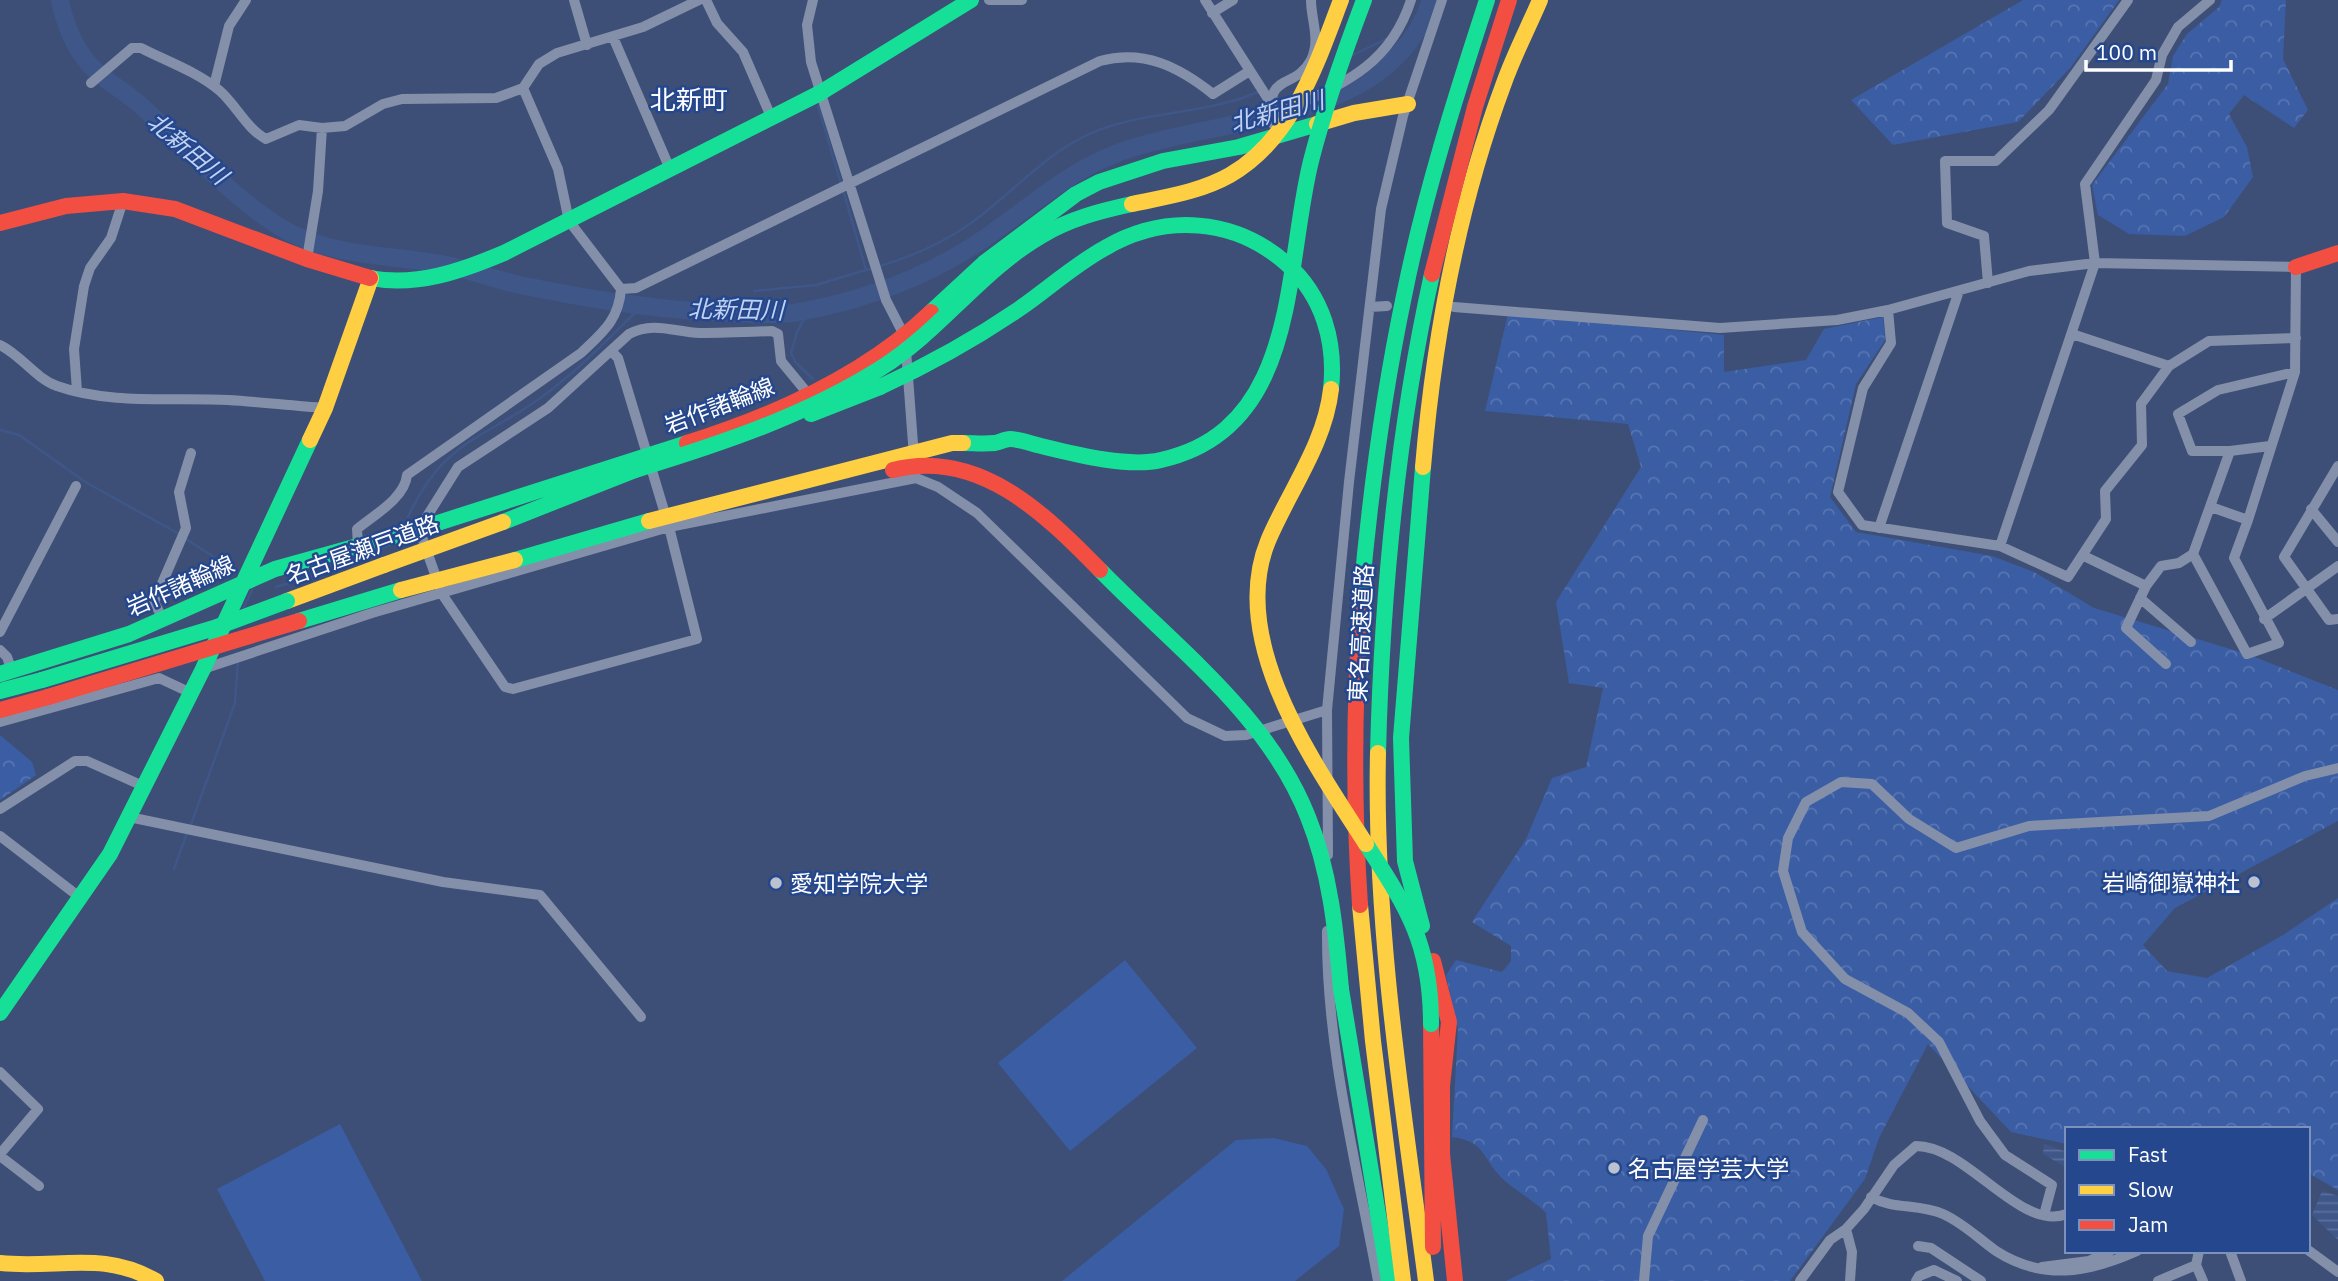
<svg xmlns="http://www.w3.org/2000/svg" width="2338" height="1281" font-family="'IBM Plex Sans','Noto Sans JP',sans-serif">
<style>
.green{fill:#3a5da4}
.forest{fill:url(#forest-crowns)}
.water{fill:url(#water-rules)}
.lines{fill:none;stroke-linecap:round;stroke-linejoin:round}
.stream{stroke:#3f5689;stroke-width:2.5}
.river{stroke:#3f5689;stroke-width:18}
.street{stroke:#8490a9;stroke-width:10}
.fast{stroke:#16e098;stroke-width:16}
.slow{stroke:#ffcf43;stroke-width:16}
.jam{stroke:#f24e42;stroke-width:16}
.fast-bridge{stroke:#16e098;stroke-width:16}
.slow-bridge{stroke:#ffcf43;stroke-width:16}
.jam-bridge{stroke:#f24e42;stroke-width:16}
.poi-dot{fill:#bbc1cf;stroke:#25478e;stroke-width:2.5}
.labels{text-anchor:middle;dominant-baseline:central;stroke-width:5;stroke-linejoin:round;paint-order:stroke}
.street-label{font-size:23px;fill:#fff;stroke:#25478e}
.poi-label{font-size:23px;fill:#fff;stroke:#25478e;text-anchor:start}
.water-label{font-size:24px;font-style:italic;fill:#c1d2f2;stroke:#25478e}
.quarter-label{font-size:26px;fill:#fff;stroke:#25478e}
</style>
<defs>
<pattern id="forest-crowns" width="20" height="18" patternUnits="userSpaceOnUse" patternTransform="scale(1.75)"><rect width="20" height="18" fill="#3a5da4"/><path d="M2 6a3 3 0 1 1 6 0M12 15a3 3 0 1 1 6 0" fill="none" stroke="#5875b2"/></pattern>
<pattern id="water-rules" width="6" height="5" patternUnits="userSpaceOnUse" patternTransform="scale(1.75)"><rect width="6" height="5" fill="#3f5689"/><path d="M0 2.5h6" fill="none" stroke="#5c6f9b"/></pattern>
</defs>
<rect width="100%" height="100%" fill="#3d4f76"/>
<!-- green -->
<path class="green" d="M1125,960L1197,1048L1070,1151L998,1063Z
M340,1124L422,1281H265L217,1189Z
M1274,1138L1307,1146L1326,1169L1344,1209L1339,1246L1295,1281H1062L1236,1140Z"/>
<!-- forest -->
<path class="forest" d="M2023,0H2119L2071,67L2018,122L1893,145L1851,100Z
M2222,0H2286L2283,59L2308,110L2294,128L2244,95L2229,114L2247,147L2253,177L2224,217L2185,236L2129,234L2098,215L2092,185L2168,84L2173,56L2187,34L2219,7Z
M1508,314L1724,335V372L1806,360L1824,329L1883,317L1885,340L1856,384L1830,497L1856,532L1992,556L2034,572L2094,608L2247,654L2338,690V821L2175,908L2143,945L2167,971L2207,978L2283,935L2338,898V1190L2308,1173V1129H2067V1144L2011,1132L1928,1044L1879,1138L1865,1179L1790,1281H1506L1551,1259L1546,1213C1532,1198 1511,1189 1498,1174C1481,1154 1483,1141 1452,1137L1458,1029L1446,975L1456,960L1502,972L1511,961V946L1472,922L1526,839L1552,778L1586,767L1603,688L1569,683L1556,602L1641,467L1628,424L1485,411Z
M0,735L32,762L36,775L0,800Z"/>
<!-- water -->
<path class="water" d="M2044,1144L2067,1152V1168L2043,1154Z
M2322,1191L2338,1196V1240L2312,1215Z"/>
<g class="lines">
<!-- stream -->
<path class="stream" d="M1351,56L1386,39
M818,106L841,184
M843,190L866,270L873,268
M880,266C910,257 945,242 971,223C1009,196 1039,160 1081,138C1137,109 1203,117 1260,91
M754,291L816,285L866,270
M809,310L797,332L791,353L796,363L813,379
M0,430L19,435L87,483L181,535
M408,517C443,442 477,442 539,399C577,372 609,338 642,306
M186,539L231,568
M276,587L358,562L387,546
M244,607L252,590
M190,827L235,703L238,660
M174,869L187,833"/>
<!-- river -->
<path class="river" d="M60,0C64,22 74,47 89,64C103,80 123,90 139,104C182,142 246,213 297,236C345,258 400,255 451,266C475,272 497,280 520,285C592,300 667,312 740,313C762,314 782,316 804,311C873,298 935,274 992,233C1039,200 1071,169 1126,150C1228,115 1391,123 1431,0"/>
<!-- street -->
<path class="street" d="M574,0L587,45
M706,0L717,23L743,52L772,119
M813,0L807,25L811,62L886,300L905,337L914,457
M989,0H1022
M1205,0L1270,102
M1212,13L1233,0
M613,37L670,169
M91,83L132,48H141C166,61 198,72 220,91C236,105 247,129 266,139L299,125L322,128L345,126L383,104L402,99L496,98L523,88L539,64L557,53L643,27L699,0
M214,86L229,26L246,0
M1272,117C1333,87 1388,72 1411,0
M1273,124C1264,69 1294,92 1311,60C1321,40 1311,20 1311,0
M307,259L318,191L322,128
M1988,283L1984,236L1947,223L1945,161H1996L2049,110L2128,0
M621,289L636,288L1100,61C1144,49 1179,67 1213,94L1248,72
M1370,307L1387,306
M1454,307L1720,328L1837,320L1888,310L2029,271L2095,263L2296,267L2295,372L2248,520L2211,507
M1888,310L1891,343L1863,388L1838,492L1862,525L2000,546L2068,577L2106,519L2105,491L2142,445L2141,404L2169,366L2209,341L2296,338
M2072,334L2169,366
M0,345C21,355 35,378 57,386C111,405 172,397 228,400C261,402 293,406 325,408
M612,352L618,358L669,527L697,639L513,689L505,687L442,594L419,529L458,467L548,408L629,334C654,321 674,332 700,333C724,333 748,332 772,331L778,334L781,361L809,395
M77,391L74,349L84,286L90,268L111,238L123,201
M2230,451H2192L2178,414L2218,390L2295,372
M2338,466L2284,557L2329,620L2338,619
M2311,509L2338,542
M1879,528L1959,291
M358,545L357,529C374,515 405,498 407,475L581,353C602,333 619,320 621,289L569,221L558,169L523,88
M2000,546L2095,263L2085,184L2156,80L2162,55L2178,27L2210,0
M2193,554L2247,654L2279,643L2234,558L2248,520
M2084,556L2146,586L2161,566L2179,563L2193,554L2230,451L2270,446
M2146,586L2126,628L2166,664
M2140,598L2191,642
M163,619L154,602L186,528L179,492L191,453
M2264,619L2338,566
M0,632L76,486
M0,650L7,657L12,671
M203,669L372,613L669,527L916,478L938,487L977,513L1187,718L1225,736L1246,735L1327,710
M0,722L159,678L191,693
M0,809L75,761H87L143,786
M129,817L443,882L540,895L641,1017
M0,836L82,899
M1328,855L1327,710L1349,482L1381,209L1403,116L1442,0
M1327,931C1326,1048 1357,1166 1378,1281
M0,1072L38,1109L0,1154
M0,1156L39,1186
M1871,1197C1894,1210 1918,1203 1943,1214C1963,1223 1978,1238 1996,1251C2043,1281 2088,1273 2137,1251
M2044,1215L2052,1185L2005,1155L1980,1121L1939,1042L1908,1013L1845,979L1802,932L1783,871L1788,838L1806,802L1841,782L1872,784L1909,819L1956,848L2029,826L2209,816L2305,776L2338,768
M1846,1229L1852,1252L1850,1281
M1918,1246L1931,1248L1981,1281
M2308,1250L2338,1272
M2199,1251L2196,1265L2203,1281
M2230,1251L2241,1281
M2042,1267L2089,1261L2110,1251
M1644,1281L1648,1236L1703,1120
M1800,1281L1830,1240L1846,1229L1864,1209L1894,1165L1916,1146C1968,1146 2019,1232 2067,1214
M1916,1281L1919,1276L1934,1270L1957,1281
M2158,1281L2196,1265"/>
<!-- fast -->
<path class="fast" d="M370,278C417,287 461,271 504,253L820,93L971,0
M931,312L984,263L1076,194L1099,182L1163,161L1239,147L1317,124
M811,414L880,387
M503,522L635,470
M515,560L649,521
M1361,596C1370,495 1383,396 1404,296C1424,196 1455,98 1487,0
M299,621L401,590
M0,674L129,634L275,569L419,529L687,443
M0,691L42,680
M1378,753C1382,592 1397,432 1432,274
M1422,926L1405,861L1401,738L1423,467
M1341,989L1389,1281
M0,1013L110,854L203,669L310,440"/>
<!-- slow -->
<path class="slow" d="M1317,124L1354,113L1408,104
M310,440L325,408L371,278
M1423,467C1434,337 1458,206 1504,83C1514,55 1528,28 1540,0
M287,601L384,565
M1378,753C1374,930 1403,1106 1426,1281
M1360,905L1373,1041L1403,1281
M0,1263C58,1269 103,1250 156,1281"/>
<!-- jam -->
<path class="jam" d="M0,223L66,206L123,201L175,209L307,259L370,278
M2296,267L2338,253
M1432,274L1475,107L1509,0
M687,443C773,416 865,375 931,312
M0,710L48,697
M1360,905C1353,802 1354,699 1361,596
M1433,961L1449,1022L1442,1086V1154L1455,1281
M1431,1024L1433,1247"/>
<!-- fast-bridge -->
<path class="fast-bridge" d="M880,387C928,365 975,339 1019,309C1048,289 1074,265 1105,248C1165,213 1235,218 1287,264C1323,296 1336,342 1331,389
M963,443C973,443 984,444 995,443C1000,442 1005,439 1010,439C1019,439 1032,444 1041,446C1074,454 1128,468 1161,460C1300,429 1284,269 1311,161C1325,106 1344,53 1364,0
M635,470C720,444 805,416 881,368C940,331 981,271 1041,236C1069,219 1100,211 1132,204
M1100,570C1174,646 1268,715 1308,817C1330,871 1336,931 1341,989
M42,680L214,628L287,601
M1366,844C1408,909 1431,944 1431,1024"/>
<!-- slow-bridge -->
<path class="slow-bridge" d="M1132,204C1165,197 1200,192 1230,175C1293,139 1317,63 1341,0
M1331,389C1325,444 1289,491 1268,541C1227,641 1314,763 1366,844
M649,521L952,443H963
M384,565L503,522
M401,590L515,560"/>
<!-- jam-bridge -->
<path class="jam-bridge" d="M893,470C979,448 1045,514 1100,570
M48,697L299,621"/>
</g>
<!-- markers -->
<g class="poi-dot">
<circle cx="2254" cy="882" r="7"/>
<circle cx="776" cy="883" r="7"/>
<circle cx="1614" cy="1168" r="7"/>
</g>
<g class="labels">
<!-- street labels -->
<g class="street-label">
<text transform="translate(719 405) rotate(-21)">岩作諸輪線</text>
<text transform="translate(362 549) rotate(-20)">名古屋瀬戸道路</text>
<text transform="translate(180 585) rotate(-24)">岩作諸輪線</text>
<text transform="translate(1360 633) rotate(-87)">東名高速道路</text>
</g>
<!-- poi labels -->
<g class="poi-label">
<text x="2240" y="882" text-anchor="end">岩崎御嶽神社</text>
<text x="790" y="883">愛知学院大学</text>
<text x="1628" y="1168">名古屋学芸大学</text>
</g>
<!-- water labels -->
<g class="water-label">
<text transform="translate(1277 111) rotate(-15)">北新田川</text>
<text transform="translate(188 148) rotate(40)">北新田川</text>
<text transform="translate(736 309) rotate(1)">北新田川</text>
</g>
<!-- quarter labels -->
<g class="quarter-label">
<text x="689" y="99">北新町</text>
</g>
</g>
<!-- legend -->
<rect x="2065" y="1127" width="245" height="126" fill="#25478e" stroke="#7c91bb" stroke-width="2"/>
<rect x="2079" y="1150" width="35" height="10" fill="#16e098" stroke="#7c91bb" stroke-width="2"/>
<text x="2128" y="1162" font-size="21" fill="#ffffff">Fast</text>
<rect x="2079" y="1185" width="35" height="10" fill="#ffcf43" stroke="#7c91bb" stroke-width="2"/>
<text x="2128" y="1197" font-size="21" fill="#ffffff">Slow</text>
<rect x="2079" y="1220" width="35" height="10" fill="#f24e42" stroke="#7c91bb" stroke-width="2"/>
<text x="2128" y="1232" font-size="21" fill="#ffffff">Jam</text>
<!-- scale -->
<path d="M2086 60v10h145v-10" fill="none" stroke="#ffffff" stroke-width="3.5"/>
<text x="2096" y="60" font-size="21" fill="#ffffff" stroke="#25478e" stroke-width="5" paint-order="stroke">100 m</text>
</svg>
